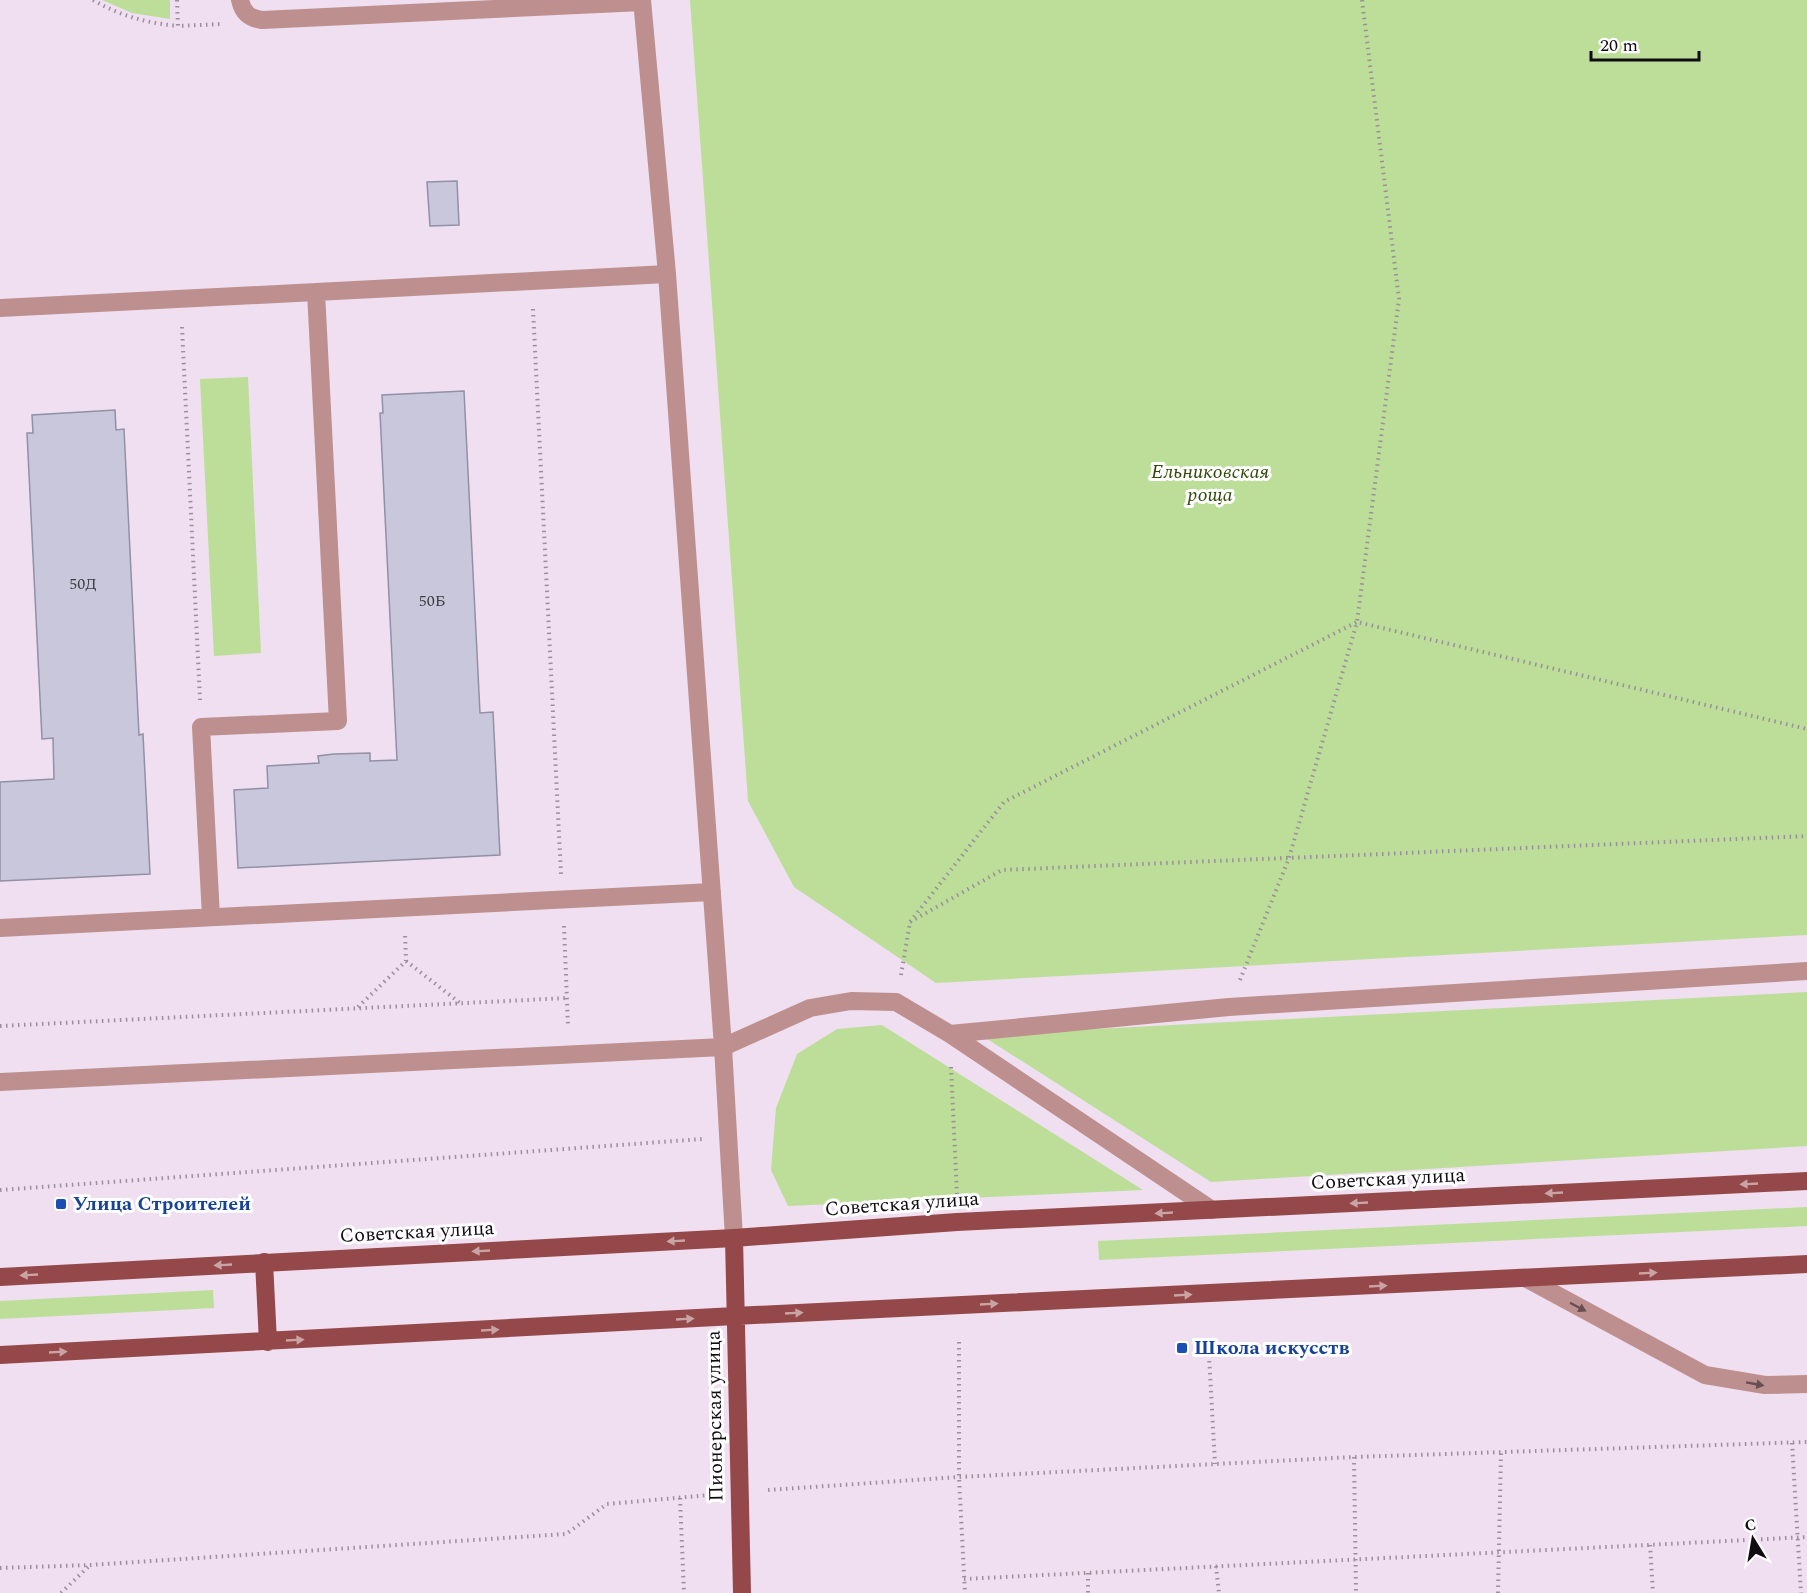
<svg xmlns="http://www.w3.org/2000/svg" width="1807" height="1593" font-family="Spectral,serif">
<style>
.green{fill:#bdde99}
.building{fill:#c8c7dc;stroke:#9290a5;stroke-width:1.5}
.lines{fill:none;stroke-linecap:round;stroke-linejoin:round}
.path{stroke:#9b8f9c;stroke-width:4;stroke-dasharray:1.5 4.5;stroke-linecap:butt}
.minor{stroke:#bd908f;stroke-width:18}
.major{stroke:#944849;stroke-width:18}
.oneway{fill:#caa4a4}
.oneway2{fill:#674e50}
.transit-dot{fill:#1a4fb4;stroke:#fff;stroke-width:2}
.labels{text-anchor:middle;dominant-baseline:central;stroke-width:6;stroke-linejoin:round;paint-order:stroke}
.number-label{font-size:16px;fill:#3f3b44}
.park-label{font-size:20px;font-style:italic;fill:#314909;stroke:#fff}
.street-label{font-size:20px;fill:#110c12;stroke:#fff}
.transit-label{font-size:20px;font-weight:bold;fill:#164399;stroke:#fff;text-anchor:start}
</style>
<rect width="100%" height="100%" fill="#efdff1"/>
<!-- green -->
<path class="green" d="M102,0H170V19L132,13Z
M690,0H1807V935L936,983L794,887L748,801Z
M248,377L261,653L214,656L200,379Z
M1807,992V1146L1211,1182L981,1035Z
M882,1025L1143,1190L788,1206L771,1170L776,1108L797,1054L837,1029Z
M1807,1207V1226L1099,1260L1098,1241Z
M213,1290L214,1308L0,1319V1301Z"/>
<!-- building -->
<path class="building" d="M457,181L459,225L430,226L427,182Z
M464,391L480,713L493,712L500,855L238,868L234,790L268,788L267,766L319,763L318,756L334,754L370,753V761L397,760L380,413H383L382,395Z
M115,410L116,430L124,429L139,735L143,734L150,874L0,881V782L54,779L53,738L42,739L27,433H33L32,415Z"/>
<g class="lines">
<!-- path -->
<path class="path" d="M93,0C120,16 147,23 178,26
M177,0L178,26L221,24
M1362,0L1399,299L1357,622L1807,729
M533,309L561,874
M182,327L200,700
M910,922L1002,870L1807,836
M564,926L568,1026
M406,961L460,1003
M901,975L910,922L1004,802L1357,622
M1240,980L1289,858L1357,622
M358,1007L406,961L405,933
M0,1026L567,998
M951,1067L957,1195
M0,1190L702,1139
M959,1342V1477L965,1593
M1209,1355L1215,1464
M1792,1443L1801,1593
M1354,1457L1356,1593
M768,1490L959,1477L1354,1457L1807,1442
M680,1498L684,1593
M1650,1545L1653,1593
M1216,1566L1219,1593
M0,1568L90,1565L566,1534L607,1504L710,1495
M1088,1573V1593
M964,1579L1807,1537
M61,1593L90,1565
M1498,1593L1501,1452"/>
<!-- minor -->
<path class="minor" d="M240,0C243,13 249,18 262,20L642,2
M642,0L667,274L723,1047L734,1238
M0,308L316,292
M211,917L201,727L338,721L316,292L667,274
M0,928L712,892
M950,1034L1229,1007L1807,971
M0,1082L723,1047L810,1008L851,1001L896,1002L950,1034L1212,1210
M1527,1279L1705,1375L1765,1385L1807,1384"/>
<!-- major -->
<path class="major" d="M734,1238L742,1593
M264,1262L268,1342
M0,1277L734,1238L957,1222L1807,1181
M0,1355L735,1316L1807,1264"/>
</g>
<!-- one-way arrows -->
<defs><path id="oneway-solid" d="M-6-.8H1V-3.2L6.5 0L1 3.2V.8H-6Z" transform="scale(1.5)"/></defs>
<g class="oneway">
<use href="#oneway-solid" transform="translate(1749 1184) rotate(177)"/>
<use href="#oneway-solid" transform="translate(1554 1193) rotate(177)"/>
<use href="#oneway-solid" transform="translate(1359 1203) rotate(177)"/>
<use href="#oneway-solid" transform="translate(1164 1213) rotate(177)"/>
<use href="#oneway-solid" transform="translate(676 1241) rotate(177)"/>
<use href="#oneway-solid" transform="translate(481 1251) rotate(177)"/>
<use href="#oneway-solid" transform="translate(223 1265) rotate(177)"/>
<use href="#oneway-solid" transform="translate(1648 1273) rotate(-3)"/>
<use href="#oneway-solid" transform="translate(29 1275) rotate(177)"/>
<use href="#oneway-solid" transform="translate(1378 1286) rotate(-3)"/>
<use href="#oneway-solid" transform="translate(1183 1295) rotate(-3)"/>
<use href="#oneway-solid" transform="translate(989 1304) rotate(-3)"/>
<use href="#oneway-solid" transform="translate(794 1313) rotate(-3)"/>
<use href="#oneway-solid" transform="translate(685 1319) rotate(-3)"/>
<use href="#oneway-solid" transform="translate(490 1330) rotate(-3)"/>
<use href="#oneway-solid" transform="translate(295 1340) rotate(-3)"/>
<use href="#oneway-solid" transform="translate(58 1352) rotate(-3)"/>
</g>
<g class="oneway2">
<use href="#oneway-solid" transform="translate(1578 1307) rotate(28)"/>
<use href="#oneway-solid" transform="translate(1755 1384) rotate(10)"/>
</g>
<!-- markers -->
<g class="transit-dot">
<rect x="55" y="1198" width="12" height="12" rx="3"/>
<rect x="1176" y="1342" width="12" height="12" rx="3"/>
</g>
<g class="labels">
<!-- number labels -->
<g class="number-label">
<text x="83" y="584">50Д</text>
<text x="432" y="601">50Б</text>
</g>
<!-- park labels -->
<g class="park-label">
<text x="1210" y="472">Ельниковская<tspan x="1210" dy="23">роща</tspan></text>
</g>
<!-- street labels -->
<g class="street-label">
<text transform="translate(1388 1179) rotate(-3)">Советская улица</text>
<text transform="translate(902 1204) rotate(-4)">Советская улица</text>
<text transform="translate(417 1232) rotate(-3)">Советская улица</text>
<text transform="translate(715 1416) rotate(-91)">Пионерская улица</text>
</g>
<!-- transit labels -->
<g class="transit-label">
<text x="73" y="1204">Улица Строителей</text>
<text x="1194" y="1348">Школа искусств</text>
</g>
</g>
<!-- north arrow -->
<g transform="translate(1753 1539) rotate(349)" stroke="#ffffff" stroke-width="4.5" paint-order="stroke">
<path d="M0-4.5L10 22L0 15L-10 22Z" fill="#110c12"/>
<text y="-9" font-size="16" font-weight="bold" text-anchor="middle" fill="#110c12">С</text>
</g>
<!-- scale -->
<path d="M1591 51v9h108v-9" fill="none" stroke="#110c12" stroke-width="3"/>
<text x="1600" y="51" font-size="18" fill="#110c12" stroke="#ffffff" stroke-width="4.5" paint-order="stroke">20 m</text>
</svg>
